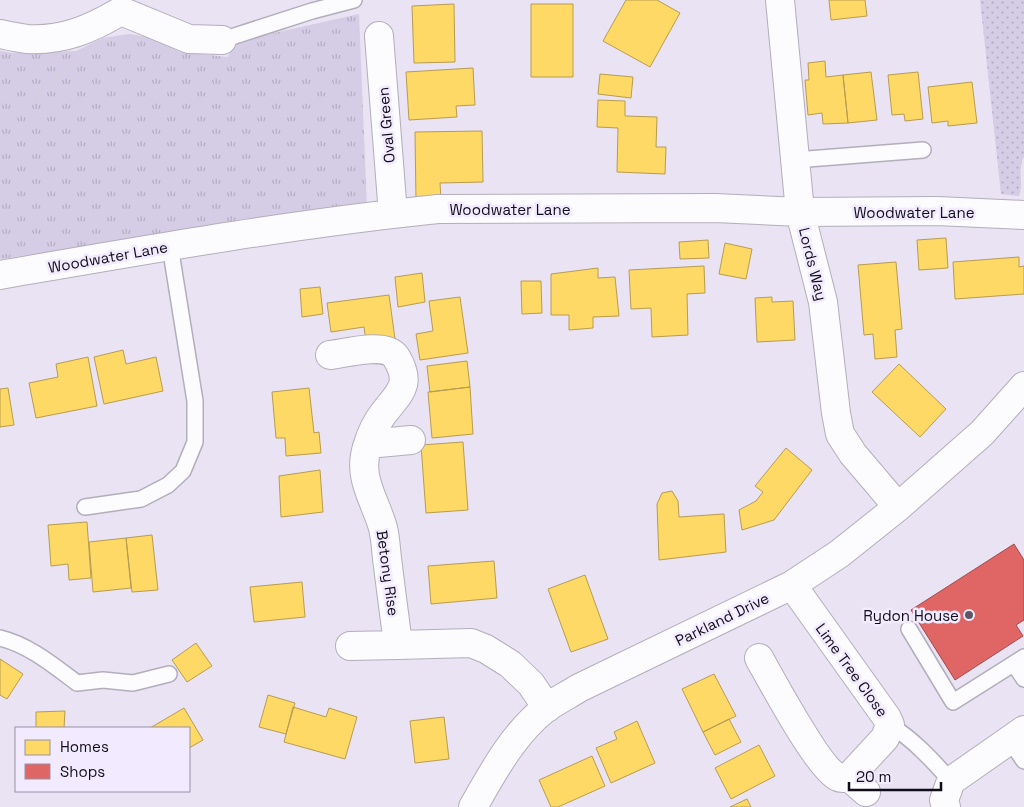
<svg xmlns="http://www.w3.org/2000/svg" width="1024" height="807" font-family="'Space Grotesk',sans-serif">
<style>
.grass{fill:url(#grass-dots)}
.park{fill:url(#park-tufts)}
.homes{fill:#ffd966;stroke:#b89c4f}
.shops{fill:#e06666;stroke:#a24b4f}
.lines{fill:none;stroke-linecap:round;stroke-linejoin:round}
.lane-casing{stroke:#b3aebb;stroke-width:18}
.street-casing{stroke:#b3aebb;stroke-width:30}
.path{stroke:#d3d1d6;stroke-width:3;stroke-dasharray:2.5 4;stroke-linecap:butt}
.lane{stroke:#fcfbfd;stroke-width:15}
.street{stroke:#fcfbfd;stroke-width:28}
.poi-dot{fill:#5d5865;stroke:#f2ebff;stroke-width:2}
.labels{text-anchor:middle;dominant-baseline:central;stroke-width:5;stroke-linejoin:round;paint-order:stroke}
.street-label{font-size:15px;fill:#110d18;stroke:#f2ebff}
.poi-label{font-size:15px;fill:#110d18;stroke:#f2ebff;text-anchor:end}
</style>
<defs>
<pattern id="grass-dots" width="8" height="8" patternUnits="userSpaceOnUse" patternTransform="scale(1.25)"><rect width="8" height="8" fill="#d5cce5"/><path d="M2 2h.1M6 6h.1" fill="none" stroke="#b6aec4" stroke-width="1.8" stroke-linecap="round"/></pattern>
<pattern id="park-tufts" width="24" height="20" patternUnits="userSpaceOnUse" patternTransform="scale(1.25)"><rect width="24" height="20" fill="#d5cce5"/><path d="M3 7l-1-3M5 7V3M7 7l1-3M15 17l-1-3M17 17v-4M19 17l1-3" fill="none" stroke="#b6aec4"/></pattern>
</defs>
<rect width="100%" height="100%" fill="#e9e3f4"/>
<!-- grass -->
<path class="grass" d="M980,0H1024V157C1017,169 1024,182 1019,196L1001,194Z"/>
<!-- park -->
<path class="park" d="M359,14L367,208L0,259V51L13,53L76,51L103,38L129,34L154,38L180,52L228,57L234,42Z"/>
<!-- homes -->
<path class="homes" d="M626,0H657L680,13L650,67L603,41Z
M829,0H865L867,16L831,20Z
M454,4L455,62L414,63L412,6Z
M531,4H573V77H531Z
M825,61L826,77L843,75L848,123L823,124L822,113L808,115L805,80H809L808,63Z
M473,68L475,105L456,106L457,117L409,120L406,72Z
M871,72L877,120L848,123L843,75Z
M918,72L923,119L905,121L904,114L892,115L888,75Z
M600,74L633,77L631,98L598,94Z
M972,82L977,123L948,126V121L932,123L928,87Z
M598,100L625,101V116L657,117L656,147H666L665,174L617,172L618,128L597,127Z
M482,131L483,182L440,183L441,200L416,201L415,132Z
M946,238L948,268L919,270L917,240Z
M708,240L709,258L680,259L679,242Z
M725,243L752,249L746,279L719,274Z
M1019,257V267L1024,266V294L955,299L953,262Z
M896,262L902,329L895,330L897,357L875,359L873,334L864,335L858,265Z
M704,266L705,293L687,294L688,335L652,337L651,308L631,309L629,270Z
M598,268V278L615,277L619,316L593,317V328L569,330V315H551V274Z
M422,273L425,302L398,307L395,277Z
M521,281H541L542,313L522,314Z
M320,287L323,314L302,317L300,289Z
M389,295L395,339L366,342L364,327L331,332L327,303Z
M460,297L468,353L420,360L416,334L433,331L429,301Z
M772,297V302L793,301L795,340L757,342L755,298Z
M123,350L126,364L156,357L163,391L104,404L94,357Z
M88,357L97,406L36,418L29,383L58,377L56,364Z
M467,361L470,387L430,392L427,366Z
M899,364L946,409L920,437L872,392Z
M470,387L473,434L432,438L428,392Z
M8,388L14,425L0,427V389Z
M309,388L314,433L319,432L321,453L286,456L285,438H276L272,392Z
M463,442L468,510L426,513L421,445Z
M786,448L812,470L774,520L742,530L739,510L756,501L763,492L755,486Z
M320,470L323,512L281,517L279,476Z
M672,491L678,501L679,517L724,514L726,552L659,560L657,504L662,493Z
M87,522L91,578L69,580L68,564L51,566L48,525Z
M152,535L158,590L132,592L126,538Z
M126,538L131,588L93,592L89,542Z
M494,561L497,598L431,604L428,566Z
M585,575L608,639L571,652L548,589Z
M302,582L305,617L254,622L250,587Z
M196,643L212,666L187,682L172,660Z
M0,659L23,674L7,699L0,695Z
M714,674L736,716L703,732L682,689Z
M268,695L295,703L286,734L259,727Z
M293,707L326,717L329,708L357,717L345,759L284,742Z
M184,708L203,740L189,748V728H150Z
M65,711L64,728H36V712Z
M444,717L449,759L415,763L410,721Z
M729,719L741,742L715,755L703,732Z
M637,721L655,763L611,783L596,748L617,739L614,732Z
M759,745L775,776L731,799L715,768Z
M592,756L605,786L558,807H551L539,780Z
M747,799L751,807H730Z"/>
<!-- shops -->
<path class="shops" d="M1014,544L1024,560V620L1016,625L1023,636L955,680L911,610Z"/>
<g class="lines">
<!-- lane casing -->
<g class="lane-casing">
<path id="lane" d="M222,40L312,11L354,0
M795,160L923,150
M85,507L141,499L168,485L183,471L195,442V401L170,246
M909,629L953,702L1024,657
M0,638C29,645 53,665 77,683L103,680L133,683L169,674
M1014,664L1024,679
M890,725C914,740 932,760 951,781
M1009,739L1024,761"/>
</g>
<!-- street casing -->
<g class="street-casing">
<path id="street" d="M780,0L800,212L823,302L836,413L840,434L853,454L898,507
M0,34C9,36 18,38 27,39C63,41 91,29 121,11L189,39L222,40
M379,36L393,214
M0,275C145,250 291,224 438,209L715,208L800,212L937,211L1024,215
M330,355C346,353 386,342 396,357C413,385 399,393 383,414C377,422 371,434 368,444C356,477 375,499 383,528C386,540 386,554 388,566C391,592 395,619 398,645L471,643L486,649L510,664L531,684L547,708
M368,444L411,440
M350,646L398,645
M759,658C772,681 819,769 838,777C842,779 845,778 849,777L885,738L890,725L887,718L792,585
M849,777L866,792
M473,807C493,772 513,734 546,708C556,701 568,695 579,688L792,585L839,554L898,507L982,433L1024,386
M946,807L944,800L951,781L1024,730"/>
</g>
<!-- path -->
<path class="path" d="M31,102L41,89L57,77L70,65"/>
<!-- lane -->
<use href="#lane" class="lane"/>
<!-- street -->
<use href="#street" class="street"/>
</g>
<!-- markers -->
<circle class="poi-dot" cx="969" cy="615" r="5"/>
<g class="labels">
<!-- street labels -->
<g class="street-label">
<text transform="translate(386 125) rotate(-95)">Oval Green</text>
<text x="510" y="209">Woodwater Lane</text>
<text x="914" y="212">Woodwater Lane</text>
<text transform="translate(108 257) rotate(-10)">Woodwater Lane</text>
<text transform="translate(813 264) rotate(76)">Lords Way</text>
<text transform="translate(388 573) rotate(82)">Betony Rise</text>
<text transform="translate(722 619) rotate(-26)">Parkland Drive</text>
<text transform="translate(852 670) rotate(54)">Lime Tree Close</text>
</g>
<!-- poi labels -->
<g class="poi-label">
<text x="959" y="615">Rydon House</text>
</g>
</g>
<!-- legend -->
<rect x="15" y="727" width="175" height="65" fill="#f2ebff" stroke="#9892a3"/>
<rect x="25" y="740" width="25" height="15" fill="#ffd966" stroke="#9892a3"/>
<text x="60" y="752" font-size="15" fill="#110d18">Homes</text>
<rect x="25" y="764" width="25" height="15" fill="#e06666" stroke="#9892a3"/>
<text x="60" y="777" font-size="15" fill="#110d18">Shops</text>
<!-- scale -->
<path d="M849 782v8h92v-8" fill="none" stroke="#110d18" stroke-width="2.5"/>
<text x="856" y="782" font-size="15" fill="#110d18" stroke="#f2ebff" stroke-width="4" paint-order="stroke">20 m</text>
</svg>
